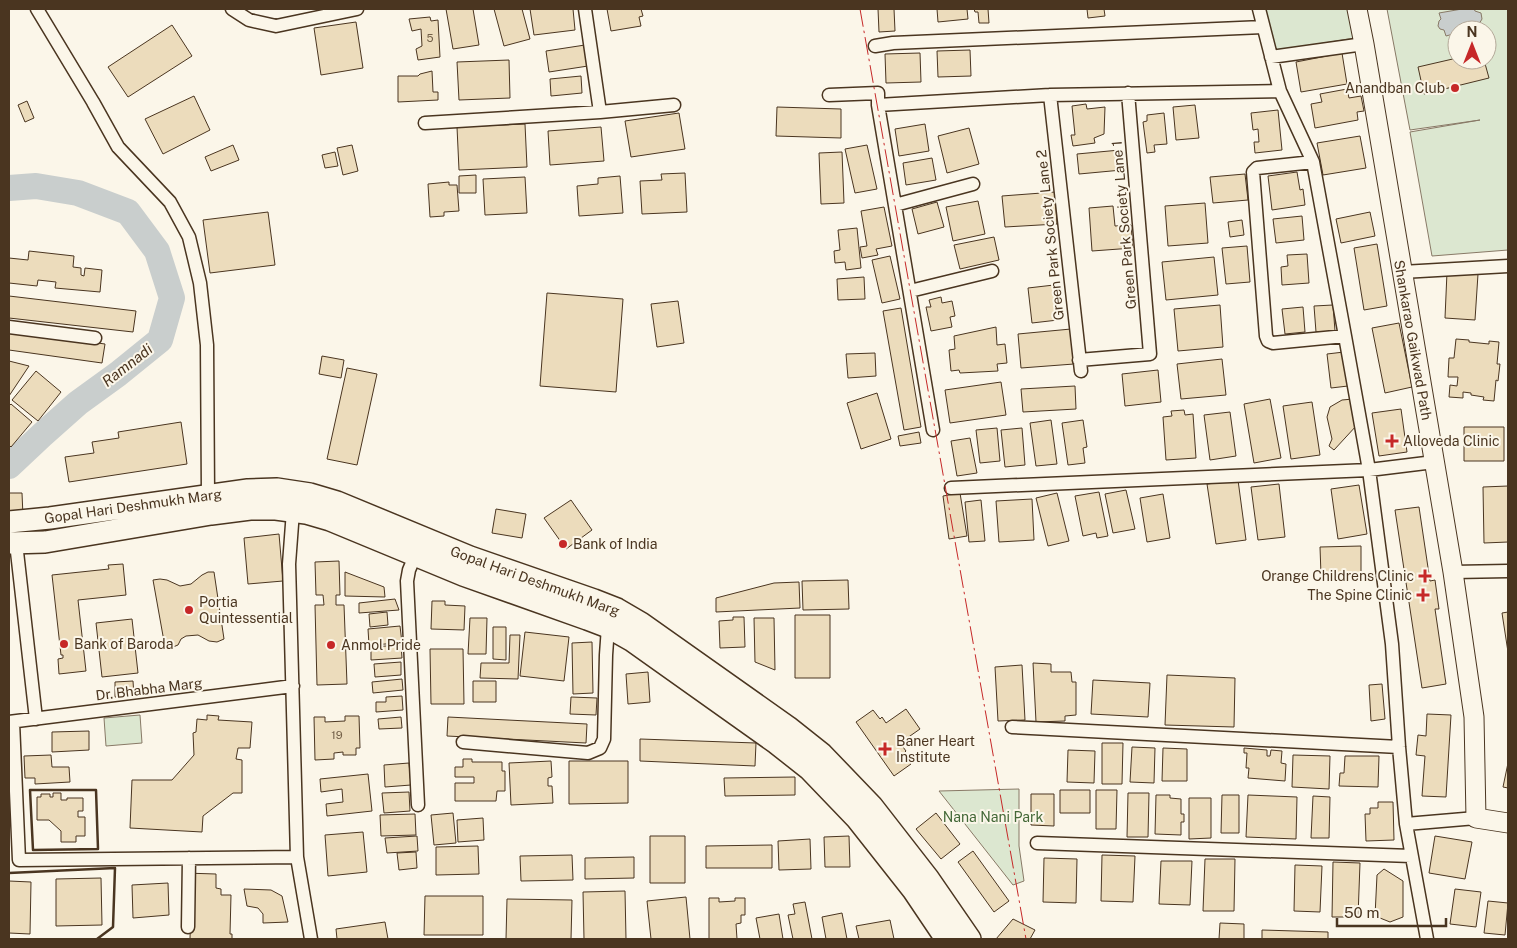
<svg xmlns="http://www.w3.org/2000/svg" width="1517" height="948" font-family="'Public Sans',sans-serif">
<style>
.green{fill:#dce7d0;stroke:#887966;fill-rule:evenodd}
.water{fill:#c9cecd;stroke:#887966}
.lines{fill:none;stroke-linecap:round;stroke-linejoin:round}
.river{stroke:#c9cecd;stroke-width:26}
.building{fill:#ecdcbc;stroke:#4a3520}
.street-casing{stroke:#4a3520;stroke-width:15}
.secondary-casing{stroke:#4a3520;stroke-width:21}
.primary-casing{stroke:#4a3520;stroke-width:24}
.street{stroke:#fbf6e9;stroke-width:12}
.secondary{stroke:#fbf6e9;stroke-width:19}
.primary{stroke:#fbf6e9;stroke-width:21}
.wall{stroke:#4a3520;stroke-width:2.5}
.power{stroke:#c62828;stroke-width:1;stroke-dasharray:18 4 2.5 4;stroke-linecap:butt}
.poi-dot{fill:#c62828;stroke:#fbf6e9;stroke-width:2}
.labels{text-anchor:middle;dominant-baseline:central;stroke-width:4;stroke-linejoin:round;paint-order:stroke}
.number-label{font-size:11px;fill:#725f47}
.poi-label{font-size:14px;fill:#4a3520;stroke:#fbf6e9;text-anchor:start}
.street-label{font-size:14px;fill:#4a3520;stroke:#fbf6e9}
.park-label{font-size:14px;fill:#436837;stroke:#fbf6e9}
.water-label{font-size:15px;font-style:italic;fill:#4a3520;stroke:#fbf6e9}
</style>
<rect width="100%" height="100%" fill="#fbf6e9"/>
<!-- green -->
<path class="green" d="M1265,9H1349L1355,38L1274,51Z
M1387,9H1508V250L1432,256L1410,132L1480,120L1410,130ZM1457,30H1487V60H1457Z
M140,715L142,743L106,746L104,718Z
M1019,789V846L1024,881L1013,885L939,791Z"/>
<!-- water -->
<path class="water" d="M1462,9H1474L1475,11L1481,13L1482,19L1479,24L1481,29L1457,30V33L1446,36L1444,30L1440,29L1438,26L1439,21L1441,19L1439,13Z"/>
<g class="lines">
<!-- river -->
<path class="river" d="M9,188L36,186L78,193L128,212L157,251L172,298L160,340L118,374L78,403L42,435L9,466"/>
</g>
<!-- building -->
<path class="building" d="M446,9H473L479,45L453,49Z
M494,9H522L530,39L504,46Z
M530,9H573L575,30L534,35Z
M607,9H641L643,16L639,17L641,26L611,31Z
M878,9H894L895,31L879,32Z
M937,9H967L968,19L938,22Z
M974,9H988L989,23H979L978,12H975Z
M1087,9H1104L1105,16L1088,18Z
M430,17L431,21L438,20L440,57L418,60L416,49L422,46L421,29L412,31L409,19Z
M356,22L363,68L321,75L314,28Z
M172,25L192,56L128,97L108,67Z
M585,45L588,66L549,72L546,51Z
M970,50L971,76L938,77L937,51Z
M920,53L921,82L886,83L885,54Z
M1342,53L1347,84L1301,92L1296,62Z
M1457,58V60H1484L1489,78L1424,94L1418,67Z
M509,60L510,98L459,100L457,62Z
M432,71L433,92H438V100L398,102V76H418L420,74Z
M581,76L582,93L551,96L550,79Z
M1347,89L1349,98L1361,96L1364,111L1357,112L1358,120L1315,128L1311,104L1322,102L1320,94Z
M194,96L210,130L163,154L145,119Z
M27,101L34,118L25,122L18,105Z
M1086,104L1087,109L1105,107L1104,134L1094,138L1095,143L1073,146L1071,135H1075L1072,106Z
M1195,105L1199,138L1176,140L1173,107Z
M777,107L841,109V138L776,136Z
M1278,110L1282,150L1255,153L1254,142H1259L1258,129L1253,130L1251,113Z
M679,113L685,149L631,157L625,121Z
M1164,113L1167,144L1154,145L1155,152L1147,153L1143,122L1147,121V115Z
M525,124L527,167L459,170L457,127Z
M925,124L929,151L899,156L895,129Z
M601,127L604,161L550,165L548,131Z
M969,128L979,164L947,173L938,136Z
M1360,136L1366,168L1323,175L1317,143Z
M233,145L239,160L211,171L205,157Z
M352,145L358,171L343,175L337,148Z
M867,145L877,189L855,193L845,149Z
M1120,150L1122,170L1079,174L1077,154Z
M335,152L338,166L325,168L322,155Z
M842,152L844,203L821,204L819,153Z
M932,158L936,180L906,185L903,163Z
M1297,172L1300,190L1303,189L1305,205L1272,210L1268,176Z
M685,173L687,212L642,214L640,181L662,180L661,174Z
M1245,174L1248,200L1213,203L1210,177Z
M476,175V193H459V176Z
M620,176L623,213L579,216L577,186L598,184V178Z
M525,177L527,213L485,215L483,179Z
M449,182V185H457L459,211L444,212V216L430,217L428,184Z
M1055,192L1057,224L1005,227L1002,196Z
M978,201L985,234L953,241L946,207Z
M937,202L944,227L918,234L912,209Z
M1205,203L1208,243L1168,246L1165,206Z
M1113,206L1115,226L1131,225L1133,248L1092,251L1089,208Z
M884,207L892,246L876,249L878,255L862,258L860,247L867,246L861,211Z
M268,212L275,265L210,273L203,220Z
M1370,212L1375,236L1341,243L1336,219Z
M1302,216L1304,240L1276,243L1273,219Z
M1242,220L1244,235L1230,237L1228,222Z
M857,228L861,268L846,270L845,262L835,263L834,251L840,250L838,230Z
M994,237L999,260L960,269L954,245Z
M1377,244L1387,306L1364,310L1354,248Z
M1247,246L1250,282L1226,284L1222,248Z
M29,251L74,256L73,267L81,268V275L84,276L85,268L102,270L100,292L55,288L56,282L38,280L37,286L9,283V258L28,260Z
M1307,254L1309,283L1282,285L1281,267L1288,266L1287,255Z
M890,256L900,299L882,303L872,260Z
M1214,257L1218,295L1166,300L1162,262Z
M1447,272L1478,274L1475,320L1445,318Z
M864,277L865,299L838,300L837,279Z
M1054,285L1058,320L1032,323L1028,288Z
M547,293L623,299L616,392L540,386Z
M9,296L136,311L133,332L9,318Z
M941,297L942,303L952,301L955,316L950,317L952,327L931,331L926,307H931L929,300Z
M678,301L684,343L657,347L651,304Z
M1220,305L1223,347L1178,351L1174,309Z
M1333,305L1335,331L1316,332L1314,306Z
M1303,307L1305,332L1285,334L1282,309Z
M901,308L921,427L904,430L883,311Z
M1399,323L1412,387L1385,393L1372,328Z
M996,327L997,345L1005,344L1007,363L997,364L998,371L960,373L959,370L951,371L949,350L955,349L954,336Z
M1071,329L1074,364L1021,368L1018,334Z
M9,331L105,344L102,363L9,350Z
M1456,339L1469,340V342L1489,344V341L1499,342L1497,364H1500L1498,381L1496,380L1494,401L1483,400L1484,397L1471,395V393L1463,392V398L1449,397L1450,385L1457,386L1458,377H1448L1449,358H1454Z
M1344,352L1348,386L1331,388L1327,354Z
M875,353L876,376L848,378L846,354Z
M322,356L344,360L341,378L319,374Z
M1222,359L1226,395L1181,399L1177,364Z
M9,361L29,366L9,396Z
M347,368L377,374L357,465L327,459Z
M1158,370L1161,402L1125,406L1122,374Z
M36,371L61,392L38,421L12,400Z
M1001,382L1006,415L950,423L945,390Z
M1075,386L1076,409L1023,412L1021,389Z
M877,393L891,439L861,449L847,403Z
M1270,399L1281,458L1254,463L1244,404Z
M1353,399L1357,425L1334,450L1329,446L1332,439L1327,417L1330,407L1342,400Z
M1312,402L1320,455L1291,459L1283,406Z
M11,404L32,422L11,447L9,445V406Z
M1401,409L1407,452L1379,456L1372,413Z
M1184,410L1185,415L1193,414L1196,458L1166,460L1163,417L1172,416L1171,411Z
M1230,412L1236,456L1210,460L1204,415Z
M1051,420L1057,464L1036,466L1030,423Z
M1083,420L1087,447L1083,448L1085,463L1068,465L1062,423Z
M181,422L187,464L69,482L65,457L94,453L92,442L119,438L118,432Z
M1464,427H1504V461H1464Z
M997,428L1000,461L980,463L976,430Z
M1022,428L1025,465L1005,467L1001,430Z
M919,432L921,443L900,446L898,436Z
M970,438L977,473L957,476L951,441Z
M1238,480L1246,540L1216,544L1207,484Z
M1279,484L1285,537L1258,540L1251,487Z
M1359,485L1367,534L1338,539L1331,489Z
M1508,486V542L1484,543L1483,487Z
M1126,490L1135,529L1113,533L1105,494Z
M1099,492L1108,536L1097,538L1096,533L1083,536L1075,496Z
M9,493H22L24,540H9Z
M960,493L967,536L949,539L943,496Z
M1057,493L1069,541L1048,546L1036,498Z
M1163,494L1170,538L1147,542L1140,498Z
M1032,499L1034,540L999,542L996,501Z
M571,500L592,530L566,549L544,518Z
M981,500L985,541L969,542L965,502Z
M1419,507L1430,581L1435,580L1439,609H1435L1446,684L1422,688L1395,510Z
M496,509L526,514L522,538L492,533Z
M279,534L283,581L248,584L244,538Z
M1361,546V574L1321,575L1320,547Z
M339,561L340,595H336V605H344L347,684L317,685L315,605H324L323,595H316L315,562Z
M123,564L126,595L78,600L86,671L59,674L58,659L63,658V655H61L52,575L109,569L108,565Z
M208,572H214L224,639L217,642L209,641L198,635L186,636L181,639L178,645L173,647H165L153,580L160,579L167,580L180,586L191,584L202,575Z
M345,572L384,587L385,597L345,596Z
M848,580L849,609L803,610L802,581Z
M799,582L800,608L716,612V598L774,583Z
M395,599L399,610L359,613V603Z
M432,601H445V605L465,606L464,630L431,629Z
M387,612L388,625L370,627L369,614Z
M1508,612V652L1502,613Z
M795,615H830V678H795Z
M733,617H744L745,647L720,648L719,621L733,620Z
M470,618H487L486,654H468Z
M754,618H774L775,670L755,662Z
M132,619L138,673L102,677L96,623Z
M400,626L402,643L369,645L368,629Z
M493,627H506V660L493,659Z
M525,632L569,637L564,681L520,676Z
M510,635H520L518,679L480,678L481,663H509Z
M592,642L593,693L573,694L572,643Z
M401,645L402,658L371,660V647Z
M430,649H463L464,704H431Z
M401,662V675L375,677L374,664Z
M1033,663L1051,664V672H1071L1072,682H1076V715L1065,716V721L1036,722Z
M1022,665L1025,720L998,721L995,667Z
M648,672L650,702L628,704L626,674Z
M1167,675L1235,678L1234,727L1165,725Z
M402,679L403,690L373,693L372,682Z
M1093,680L1150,683L1148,717L1091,714Z
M133,681L134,696L115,697V682Z
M473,681H496V702H473Z
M1382,684L1385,719L1371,721L1369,685Z
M402,696L403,710L376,712V702H386V697Z
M571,697L597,698L596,715L570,714Z
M906,709L920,729L900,743L906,751L904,753L911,764L894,776L856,722L873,710L880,719L882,717L886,723Z
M1427,714L1451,715L1446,797L1422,796L1425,756L1416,755L1418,735L1426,736Z
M207,715L219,716L218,720L252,722L250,748H238L236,759L242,760V793H233L203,816L202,832L130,828L132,780H172L194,755L193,733L196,732L197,719L207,720Z
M345,716H359L360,748H356V755H343V752L334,753V759L315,760L314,717H325V722L345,721Z
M401,717L402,728L379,729L378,719Z
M448,717L587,724L586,743L447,736Z
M89,731V750L52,752V732Z
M640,739L756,743L755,766L640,761Z
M1102,743H1123L1122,784H1102Z
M1132,747L1155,748L1154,783L1130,782Z
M1163,748L1187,749V781H1162Z
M1244,748L1267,750V756H1270L1271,750L1282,751L1281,763L1286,764L1285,781L1248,778L1249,768H1246L1247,753H1244Z
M1068,750L1095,751L1094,783L1067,782Z
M51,755L52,767H69L70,782L35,784V778H25L24,756Z
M1293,755L1330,756L1329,789L1292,787Z
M1345,756H1379L1378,787L1339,786L1340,773H1344Z
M463,759H472V762H502V771H505V791H497L496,801H455V783H474V777H455V767H463Z
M551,761L552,777L548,778V786H552L553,803L511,805L509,763Z
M569,761H628V803L569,804Z
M409,763L411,785L385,787L384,765Z
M1508,763V788L1503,787Z
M368,774L372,811L327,816L326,804L343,802L342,789L321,792L320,779Z
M795,777V795L725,796L724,778Z
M1060,790H1090V813H1060Z
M1096,790H1117L1116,829H1096Z
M409,792L410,811L384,813L382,793Z
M53,793H61V800H67V798H83V811H78V817H85V836H76V842H61V831L49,820H37V797H41V794H50V797H53Z
M1128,793H1149L1148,837H1127Z
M1031,794H1054V826L1031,825Z
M1156,795H1170V798L1181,799V814H1184V822H1181V835L1155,834Z
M1222,795H1239V833H1221Z
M1248,795L1297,797L1296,839L1246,837Z
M1313,796L1330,797L1329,838H1311Z
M1189,798H1211V838L1189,839Z
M1378,802H1393L1394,840L1366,841L1365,814H1370V808H1378Z
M453,813L456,843L434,845L431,815Z
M936,813L960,844L941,859L916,829Z
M415,814L416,835L381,836L380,815Z
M483,818L484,840L458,842L457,820Z
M363,832L367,872L328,876L325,835Z
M417,836L418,851L387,853L385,838Z
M650,836H685V883H650Z
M849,836L850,867H825L824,837Z
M1435,836L1472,842L1465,879L1429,873Z
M810,839L811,869L779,870L778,841Z
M772,845V868H706V846Z
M478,846L479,874L436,875V847Z
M973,851L1009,901L994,912L958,862Z
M416,852L417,868L399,870L397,853Z
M572,855L573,880L521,881L520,856Z
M1102,855L1135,856L1133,902L1101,901Z
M634,857V878L585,879V858Z
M1044,858L1077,859L1076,903L1043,902Z
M1205,859H1235L1234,911H1203Z
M1161,861H1192L1190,905L1159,904Z
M1333,862L1360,863L1358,917H1332Z
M1295,865L1322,866L1320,912L1294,911Z
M1384,869L1403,881V917L1390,922L1375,916L1377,875Z
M184,873L216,874V888L221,889V895H231L230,934H232V939H190L191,901Z
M101,878L102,925L56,926V879Z
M9,881L31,882L30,934L9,933Z
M168,883L169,915L133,918L132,885Z
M244,889L271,890L282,896L288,922L263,923V914L258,908L247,906Z
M1455,889L1481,892L1476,927L1450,924Z
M625,891L626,939H584L583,892Z
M425,896H483V935H424Z
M686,897L690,939H651L647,901Z
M709,898H719V902L735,901V898H745V915H741V923L736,924L737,939H709Z
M507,899L572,900L571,939H506Z
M1488,901L1508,903L1505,935L1484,933Z
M805,902L812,939H793L788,915L795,914L793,904Z
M842,913L847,939H826L822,917Z
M779,914L783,939H760L756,918Z
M1013,919L1035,930L1030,939H996Z
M890,920L894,939H859L856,926Z
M385,922L388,939H337L336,929Z
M1220,923L1244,924V939H1219Z
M1262,930L1328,932V939H1262Z"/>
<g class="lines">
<!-- street casing -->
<g class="street-casing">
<path id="street" d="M37,9L93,102L118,147L170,202L189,237L200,283L207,345L208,495
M232,9L249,20L276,26L357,9
M585,9L600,112
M1259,9L1280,91L1313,162L1345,336L1369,470L1392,644L1399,747L1406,824L1427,939
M875,46L893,43L1263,27
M1271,57L1364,44
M829,95L878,93V105L933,430
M1050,95L1081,371
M878,105L1050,95L1280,91
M425,123L600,112L674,105
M1313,162L1257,168L1253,172L1266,336L1268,341L1273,343L1345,336
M895,205L973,184
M1402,272L1508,266
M910,291L992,271
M9,327L95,338
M1079,360L1150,354L1128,93
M951,488L1369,470L1434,462
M293,511L289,564L297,857L311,939
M16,543L36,719
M415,556L409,570L407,581L418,805
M1453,572L1508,571
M9,722L293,686
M13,722L19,860L297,857
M1012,727L1399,747
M463,742L588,753L600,748L604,739L606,655L608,627
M1406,824L1476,818
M1037,843L1411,856
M188,927L189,858"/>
</g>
<!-- secondary casing -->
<g class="secondary-casing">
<path id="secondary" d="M1357,9L1364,44L1453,572L1474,717L1476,818L1508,823"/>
</g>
<!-- primary casing -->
<g class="primary-casing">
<path id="primary" d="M9,522L50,518L248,490L277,489L310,494L337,502L470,557L594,600L617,609L641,623L788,727L822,754L872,806L928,878L970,939
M9,543L45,542L211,514L250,509H276L306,513L330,520L463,575L587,619L608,627L631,640L776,743L809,769L857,819L913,890L946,939"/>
</g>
<!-- street -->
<use href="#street" class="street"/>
<!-- secondary -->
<use href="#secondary" class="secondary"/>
<!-- primary -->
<use href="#primary" class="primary"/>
<!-- wall -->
<path class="wall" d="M30,790H96L98,849L33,850Z
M9,873L115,868L113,927L97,939"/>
<!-- power -->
<path class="power" d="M860,9L1026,939"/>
</g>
<!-- markers -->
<g class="poi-dot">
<circle cx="1455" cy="88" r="5"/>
<path d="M1389.5 433.5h5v5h5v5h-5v5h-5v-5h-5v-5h5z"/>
<circle cx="563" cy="544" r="5"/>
<path d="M1422.5 568.5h5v5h5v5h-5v5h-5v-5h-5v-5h5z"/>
<path d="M1420.5 587.5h5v5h5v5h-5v5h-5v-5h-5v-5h5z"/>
<circle cx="189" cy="610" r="5"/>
<circle cx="64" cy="644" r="5"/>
<circle cx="331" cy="645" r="5"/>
<path d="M882.5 741.5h5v5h5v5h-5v5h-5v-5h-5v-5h5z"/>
</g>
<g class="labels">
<!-- number labels -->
<g class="number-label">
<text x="430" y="38">5</text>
<text x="337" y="735">19</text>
</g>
<!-- poi labels -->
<g class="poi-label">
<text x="1445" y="88" text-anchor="end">Anandban Club</text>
<text x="1403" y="441">Alloveda Clinic</text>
<text x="573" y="544">Bank of India</text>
<text x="1414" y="576" text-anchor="end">Orange Childrens Clinic</text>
<text x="1412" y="595" text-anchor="end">The Spine Clinic</text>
<text x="199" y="602">Portia<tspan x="199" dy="16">Quintessential</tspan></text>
<text x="74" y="644">Bank of Baroda</text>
<text x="341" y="645">Anmol Pride</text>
<text x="896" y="741">Baner Heart<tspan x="896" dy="16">Institute</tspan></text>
</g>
<!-- street labels -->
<g class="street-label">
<text transform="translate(1124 225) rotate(-95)">Green Park Society Lane 1</text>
<text transform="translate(1050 235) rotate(-96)">Green Park Society Lane 2</text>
<text transform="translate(1413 340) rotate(80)">Shankarao Gaikwad Path</text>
<text transform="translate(133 506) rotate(-8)">Gopal Hari Deshmukh Marg</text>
<text transform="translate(535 581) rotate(20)">Gopal Hari Deshmukh Marg</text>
<text transform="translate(149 689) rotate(-7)">Dr. Bhabha Marg</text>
</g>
<!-- park labels -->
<g class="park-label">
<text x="993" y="817">Nana Nani Park</text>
</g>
<!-- water labels -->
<g class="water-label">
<text transform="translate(127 365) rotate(-38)">Ramnadi</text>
</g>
</g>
<!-- border -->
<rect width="1517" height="948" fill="none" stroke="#4a3520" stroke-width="20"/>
<!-- north arrow -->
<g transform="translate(1472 45)"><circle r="24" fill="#fbf6e9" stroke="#b4a999"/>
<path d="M0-4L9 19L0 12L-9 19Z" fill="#c62828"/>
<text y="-8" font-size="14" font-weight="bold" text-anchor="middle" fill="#4a3520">N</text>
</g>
<!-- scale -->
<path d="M1337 918v8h109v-8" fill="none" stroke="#4a3520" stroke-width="2.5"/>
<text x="1344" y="918" font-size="15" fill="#4a3520" stroke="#fbf6e9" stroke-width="4" paint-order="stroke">50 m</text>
</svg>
